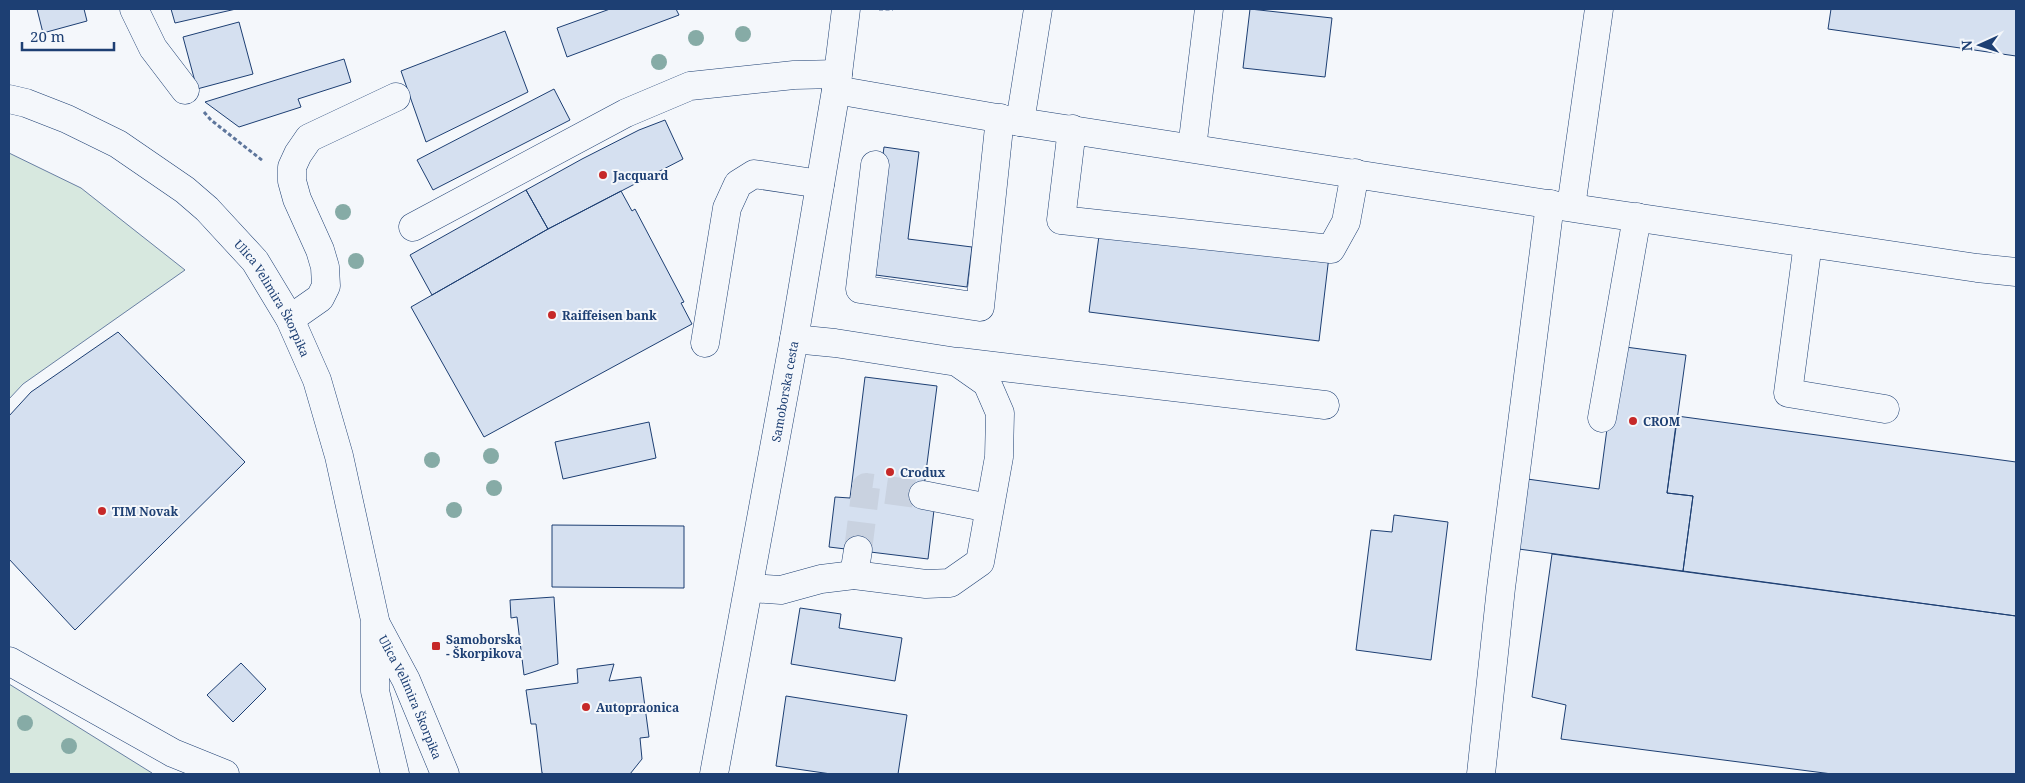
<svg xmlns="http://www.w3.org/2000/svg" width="2025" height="783" font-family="'Noto Serif',serif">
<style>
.green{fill:#d7e8df;stroke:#687fa3}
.building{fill:#d5e0f0;stroke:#1d3f73}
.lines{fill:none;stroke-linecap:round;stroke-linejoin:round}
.minor-tunnel{stroke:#c9d2e0;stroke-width:28;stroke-dasharray:28 14;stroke-linecap:butt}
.minor-casing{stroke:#1d3f73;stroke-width:29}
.major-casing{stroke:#1d3f73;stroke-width:29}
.path{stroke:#5e769c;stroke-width:3;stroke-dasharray:4 2.5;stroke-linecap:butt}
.minor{stroke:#f4f7fb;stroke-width:28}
.major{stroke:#f4f7fb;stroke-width:28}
.tree{fill:#86aba6}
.poi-dot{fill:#c62828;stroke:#f4f7fb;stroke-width:2}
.labels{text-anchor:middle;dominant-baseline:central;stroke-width:4;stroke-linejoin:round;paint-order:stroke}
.poi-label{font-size:12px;font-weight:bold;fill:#1d3f73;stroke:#f4f7fb;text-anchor:start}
.street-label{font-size:12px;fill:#1d3f73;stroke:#f4f7fb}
</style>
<rect width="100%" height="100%" fill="#f4f7fb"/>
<!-- green -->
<path class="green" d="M9,153L81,188L185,270L23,384L9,399Z
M9,684L152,773L151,774H9Z"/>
<!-- building -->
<path class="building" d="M37,9H84L87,21L43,33Z
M171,9H236L175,23Z
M610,9H676L679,15L567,57L557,28Z
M1250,9L1332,18L1325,77L1243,68Z
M1831,9H2016V56L1828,29Z
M239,22L253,74L197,89L183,37Z
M505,31L528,92L426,142L401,71Z
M344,59L351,82L298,99L301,107L239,127L205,102Z
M554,89L570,120L433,190L417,160Z
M665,120L683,159L548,229L526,190L582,159L639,130Z
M884,147L919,152L908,239L972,247L967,287L868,274Z
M526,190L548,229L432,295L410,255Z
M621,191L632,211L635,209L684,302L681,303L692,324L484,437L411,307L548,229Z
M1100,228L1329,256L1319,341L1089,312Z
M118,332L245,462L75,630L9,559V416L31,392Z
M1618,346L1686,355L1667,493L1693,496L1683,571L1511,548L1520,478L1599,489Z
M865,377L937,386L923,495L934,510L928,559L829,547L835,497L850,498Z
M1677,416L2016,462V616L1683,571L1693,496L1667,493Z
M649,422L656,458L563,479L555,442Z
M1394,515L1448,522L1431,660L1356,650L1371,530L1392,532Z
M552,525L684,526V588L552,587Z
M1552,554L2016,616V774H1832L1561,739L1566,705L1532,697Z
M554,597L558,664L524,675L517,617L511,618L510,600Z
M800,608L841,614L839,628L902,638L895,681L791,664Z
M241,663L266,689L233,722L207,695Z
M614,664L609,681L641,677L649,737L640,738L642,759L630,774H545L542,773L536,724H531L526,690L578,683L577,669Z
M786,696L907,715L898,774H831L776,766Z"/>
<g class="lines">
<!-- minor-tunnel -->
<path class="minor-tunnel" d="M858,550L866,487L923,495"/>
<!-- minor casing -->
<g class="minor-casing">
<g id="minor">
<path d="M134,9L153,48L185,90"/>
<path d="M836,90L1020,122L1586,210L1977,268L2016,272"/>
<path d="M1020,122L1038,9"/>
<path d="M1072,129L1061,220L1331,249L1346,222L1355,173"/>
<path d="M1192,148L1209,9"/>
<path d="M875,165L860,289L980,307L1000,118"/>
<path d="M1571,207L1599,9"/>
<path d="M413,227L626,113L690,86L794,75L838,74"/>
<path d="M1808,243L1788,393L1885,409"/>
<path d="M290,319L320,298L326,286L325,267L320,250L297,199L292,181V167L298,154L309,138L396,97"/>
<path d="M705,343L727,208L738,184L754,174L820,184"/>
<path d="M960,362L1325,405"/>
<path d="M1602,418L1637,217"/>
<path d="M923,495L989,508"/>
<path d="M854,575L858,550"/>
<path d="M749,588L781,590L821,579L854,575L926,584L950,583L980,562L999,457L1000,413L987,383L957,362L835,343L794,339"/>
<path d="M9,661L173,753L225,774"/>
<path id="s1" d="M714,774L794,339L836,90L846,9"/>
<path d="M1481,774L1501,588L1550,204"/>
</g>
</g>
<!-- major casing -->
<g class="major-casing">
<g id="major">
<path id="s2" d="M9,99L26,103L67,119L118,144L185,190L207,209L255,261L290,319L317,380L339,456L375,620V691L395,774"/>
<path id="s3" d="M376,624L406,680L445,774"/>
</g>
</g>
<!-- path -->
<path class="path" d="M879,9H893
M204,112L211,120L263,161"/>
<!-- minor -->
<use href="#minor" class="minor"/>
<!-- major -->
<use href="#major" class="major"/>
</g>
<!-- trees -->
<g class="tree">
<circle cx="743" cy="34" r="8"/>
<circle cx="696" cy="38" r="8"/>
<circle cx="659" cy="62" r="8"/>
<circle cx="343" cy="212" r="8"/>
<circle cx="356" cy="261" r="8"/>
<circle cx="491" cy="456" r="8"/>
<circle cx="432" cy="460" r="8"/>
<circle cx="494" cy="488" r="8"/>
<circle cx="454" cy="510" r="8"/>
<circle cx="25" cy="723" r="8"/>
<circle cx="69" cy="746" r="8"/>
</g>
<!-- markers -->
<g class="poi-dot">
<circle cx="603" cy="175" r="5"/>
<circle cx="552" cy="315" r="5"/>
<circle cx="1633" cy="421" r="5"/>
<circle cx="890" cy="472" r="5"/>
<circle cx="102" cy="511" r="5"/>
<rect x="431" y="641" width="10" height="10" rx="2.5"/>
<circle cx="586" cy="707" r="5"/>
</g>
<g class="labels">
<!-- poi labels -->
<g class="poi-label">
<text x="613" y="175">Jacquard</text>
<text x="562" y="315">Raiffeisen bank</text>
<text x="1643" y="421">CROM</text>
<text x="900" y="472">Crodux</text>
<text x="112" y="511">TIM Novak</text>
<text x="446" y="639">Samoborska<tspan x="446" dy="14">- Škorpikova</tspan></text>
<text x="596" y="707">Autopraonica</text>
</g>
<!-- street labels -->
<g class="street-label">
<text stroke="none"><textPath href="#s2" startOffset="340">Ulica Velimira Škorpika</textPath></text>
<text stroke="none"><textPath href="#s1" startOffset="389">Samoborska cesta</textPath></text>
<text stroke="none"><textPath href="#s3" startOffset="81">Ulica Velimira Škorpika</textPath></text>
</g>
</g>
<!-- border -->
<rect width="2025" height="783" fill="none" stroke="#1d3f73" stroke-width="20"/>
<!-- north arrow -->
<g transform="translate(1980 45) rotate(267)" stroke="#f4f7fb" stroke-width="4" paint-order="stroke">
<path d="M0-4L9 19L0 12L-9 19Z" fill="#1d3f73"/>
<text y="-8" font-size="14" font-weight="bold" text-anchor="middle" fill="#1d3f73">N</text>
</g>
<!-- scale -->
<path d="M22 42v8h92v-8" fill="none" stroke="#1d3f73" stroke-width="2.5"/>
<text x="30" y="42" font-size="15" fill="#1d3f73" stroke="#f4f7fb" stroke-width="4" paint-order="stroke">20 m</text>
</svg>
